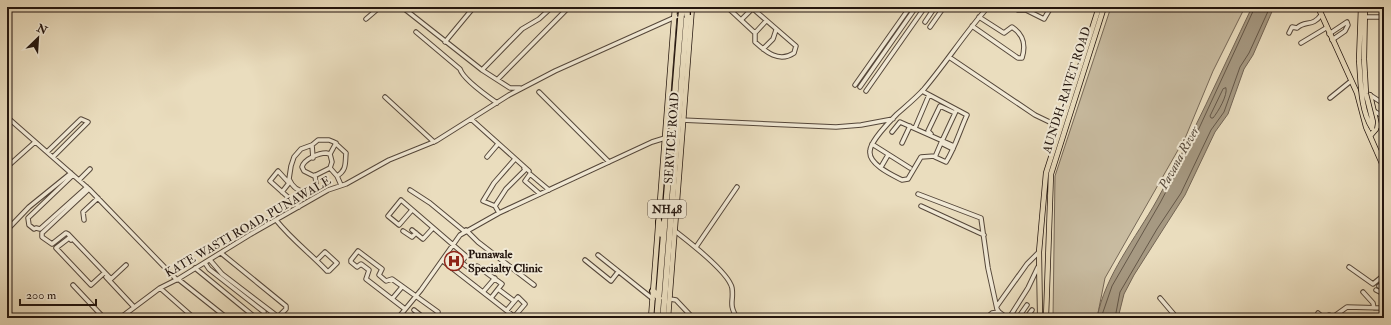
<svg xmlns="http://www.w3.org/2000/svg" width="1391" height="325" font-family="'IM FELL Double Pica',serif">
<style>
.green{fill:#c8bba0;stroke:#766857}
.water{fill:#a69982;stroke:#726454}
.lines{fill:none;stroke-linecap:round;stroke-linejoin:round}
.shore{stroke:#645748;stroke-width:1}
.minor-casing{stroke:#55473a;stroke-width:5.5}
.major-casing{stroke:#23150e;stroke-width:6}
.highway-casing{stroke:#23150e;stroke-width:8}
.minor{stroke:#f1e9d5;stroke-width:3.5}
.major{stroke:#eaddbe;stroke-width:4.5}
.highway{stroke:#eaddbe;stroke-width:5.5}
.major-bridge-casing{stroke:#23150e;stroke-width:6;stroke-linecap:butt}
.highway-bridge-casing{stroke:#23150e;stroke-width:8;stroke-linecap:butt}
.major-bridge{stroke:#eaddbe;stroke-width:4.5}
.highway-bridge{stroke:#eaddbe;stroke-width:5.5}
.labels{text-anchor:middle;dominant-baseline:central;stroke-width:4;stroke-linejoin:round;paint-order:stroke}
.shield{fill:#f1e9d5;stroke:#61554a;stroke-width:1}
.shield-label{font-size:11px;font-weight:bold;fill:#23150e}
.street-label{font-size:12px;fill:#23150e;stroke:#f1e9d5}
.poi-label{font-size:12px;font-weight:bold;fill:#23150e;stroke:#f1e9d5;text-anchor:start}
.water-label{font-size:13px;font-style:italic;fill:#574a3c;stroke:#f1e9d5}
</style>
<rect width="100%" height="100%" fill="#eaddbe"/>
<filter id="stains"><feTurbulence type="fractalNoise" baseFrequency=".005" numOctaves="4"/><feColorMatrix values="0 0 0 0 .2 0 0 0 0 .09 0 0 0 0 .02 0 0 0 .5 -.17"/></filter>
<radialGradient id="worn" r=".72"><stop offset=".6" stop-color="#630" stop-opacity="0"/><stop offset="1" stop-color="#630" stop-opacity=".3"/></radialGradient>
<!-- green -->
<path class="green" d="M1111,7H1245L1213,71L1186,136L1105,278L1097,318H1053L1055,176Z"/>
<!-- water -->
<path class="water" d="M1252,7H1274L1253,55L1244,69L1228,114L1215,132L1185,195L1134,275L1124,294L1118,318H1097C1105,275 1136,238 1157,200C1192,137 1221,72 1252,7Z"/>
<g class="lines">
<!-- shore -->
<path class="shore" d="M1226,88C1228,95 1218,112 1213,118H1211L1210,116L1223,89Z
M1101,318L1112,286L1160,203L1195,137L1255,7
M1115,318L1120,292L1157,229L1181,193L1211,130L1224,112L1240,67L1249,53L1270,7"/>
<!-- minor casing -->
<g class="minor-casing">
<path id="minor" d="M402,7L482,70L510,88H520
M727,7L755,33
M751,7L796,46L794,53C779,63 766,52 755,42V33L766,21
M1012,7L1018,10H1026L1044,19L1051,7
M7,10L9,7
M1363,17H1384
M366,19L380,7
M741,20L752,9
M925,22L935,7
M972,26L1018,58H1022C1026,45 1024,35 1012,27L1004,33L979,17
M930,27L944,7
M416,32L460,69C463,79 487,96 497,103
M1289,33L1292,27L1297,28C1305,20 1313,27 1321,15
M1329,34L1347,22L1348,25L1345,31L1332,40
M445,42L474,7
M1301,43L1326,28
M763,49L773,39L776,30
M949,57L1035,115L1060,127
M482,70L522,29L539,19L552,7
M498,79L566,10
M855,85L910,7
M860,87L916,7
M866,91L925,7
M922,91L967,115C960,130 955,148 946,162L935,157L941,143L953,149
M539,92L609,162
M1370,95L1384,104
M385,97L434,142
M1330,98L1351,81
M1374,111L1384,117
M7,117L89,189L177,280
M471,119L529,171
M681,120L836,127L861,125L893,119
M1377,125L1384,129
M915,128L929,95
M892,132L900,122L954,146
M931,134L928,131L940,106L955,113
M942,141L956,111
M902,143L910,126
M872,144L910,168
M312,145L313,158
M47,152L81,119L88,122L53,157
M326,153L330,154L332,162L330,168L314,176L304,171L302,167C304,159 319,153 326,153Z
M330,154L336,143
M935,156L921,157L908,179L902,180C892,175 868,164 870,151C870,142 890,121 897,114C906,106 916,98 924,89C946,63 965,33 988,7
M487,157L498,144
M7,167L35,142
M881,167L888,155
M330,168L337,176L341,185
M73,175L28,218L29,225L34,229L36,228L40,229L87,187
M315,175L316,183L310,191C300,193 293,188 289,179L291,166L294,157L301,149L312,145L318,140H329L334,142L346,153C345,163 347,170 337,176
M79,180L90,169
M89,189L42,233V237L52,244L66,233L68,234L111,279L126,265
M410,190L430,203L464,231
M282,192L289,183L278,171L270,181L299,207
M540,194L525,181L530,174L549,190
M918,194L981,218L988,268L997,309L999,312L1007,318
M495,206L483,201L494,183L515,159
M921,206L984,235
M412,210L399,225L388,216L401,200L466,256L456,270
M499,213L495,206L506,189L525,170L524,168
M84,220L83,212L98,198
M276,220C292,240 310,253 327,271H329L337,263L325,252L317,260
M7,230L29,207L71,173
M412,230L423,239L433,228
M466,230L478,242L534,285
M403,231L412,237L416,233
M675,231C688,241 729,273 732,288C734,302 728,303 737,318
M71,240L69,238L56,248L91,285L103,274
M696,247L737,187
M598,255L653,299
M210,260L222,274L277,316L280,315L286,309V306L221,253
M585,260L611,281L618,272
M443,261L516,318
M205,263L209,269L264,312L262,318
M462,263L472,270L477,266L502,284L491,298
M1349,267L1373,284L1384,275
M195,268L256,318
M106,277L134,307
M178,279L227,318
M73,285L104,318
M1379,286L1384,289
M160,288L194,318
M498,289L514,301
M1376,290L1384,294
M483,292L495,278
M1363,292L1373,303L1374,308
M1160,298L1177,318
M392,299L402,287
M670,299L676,300L693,318
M997,306L1027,264L1039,252
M405,309L366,279L369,270L361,264L357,267L351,262V260L358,251L382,269L379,275L386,281L392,279L438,312L435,318
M414,310L424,318
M507,310L518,297L525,304L514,317
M1318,313L1324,318
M120,318L160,288L178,279L251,234L328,190L346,184L389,160L436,141L509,95L555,71L682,14
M398,318L421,290L460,235L499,213L652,142L665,138
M986,318L992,313L999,312
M1009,318L1028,288L1038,267
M1018,318L1027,305
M1026,318L1032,310
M1325,318L1329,315L1333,317L1347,307L1384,308"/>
</g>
<!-- major casing -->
<g class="major-casing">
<path id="major" d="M1318,7L1357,93L1366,127L1384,168
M1364,59L1365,7
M1359,60L1361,7
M1363,94L1370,95L1377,125L1376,129L1370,136
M651,318L675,7
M668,318L692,7
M1040,318L1039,252L1046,173L1099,7
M1046,318L1051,174L1104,7"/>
</g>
<!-- highway casing -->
<g class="highway-casing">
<path id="highway" d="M659,222L661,234
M653,291L659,298
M657,318L681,17
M663,318L687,15"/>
</g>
<!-- minor -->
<use href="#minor" class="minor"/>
<!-- major -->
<use href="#major" class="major"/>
<!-- highway -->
<use href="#highway" class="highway"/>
<!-- major-bridge casing -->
<g class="major-bridge-casing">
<path id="major-bridge" d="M1364,59L1366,94L1373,122L1372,128
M1359,60C1361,82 1360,109 1372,128"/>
</g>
<!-- highway-bridge casing -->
<g class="highway-bridge-casing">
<path id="highway-bridge" d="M687,15V7
M681,17L682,9"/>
</g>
<!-- major-bridge -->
<use href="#major-bridge" class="major-bridge"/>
<!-- highway-bridge -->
<use href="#highway-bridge" class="highway-bridge"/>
</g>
<!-- icons -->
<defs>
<g id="hospital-ring" transform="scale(1)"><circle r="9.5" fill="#f1e9d5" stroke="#8f2418" stroke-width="1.5"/><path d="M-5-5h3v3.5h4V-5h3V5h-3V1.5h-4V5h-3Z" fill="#8f2418"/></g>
</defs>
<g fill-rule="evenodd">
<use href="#hospital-ring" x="454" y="261"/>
</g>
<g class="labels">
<!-- shield labels -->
<rect class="shield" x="648" y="200" width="38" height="18" rx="3"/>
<g class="shield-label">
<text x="667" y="209">NH48</text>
</g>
<!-- street labels -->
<g class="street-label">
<text transform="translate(1067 90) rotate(-72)">AUNDH-RAVET ROAD</text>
<text transform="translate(672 138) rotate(-86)">SERVICE ROAD</text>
<text transform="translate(248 227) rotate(-30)">KATE WASTI ROAD, PUNAWALE</text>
</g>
<!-- poi labels -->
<g class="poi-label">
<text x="468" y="254">Punawale<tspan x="468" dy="14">Specialty Clinic</tspan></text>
</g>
<!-- water labels -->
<g class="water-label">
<text transform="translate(1179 158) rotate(-61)">Pavana River</text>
</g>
</g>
<!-- margin -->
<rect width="1391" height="325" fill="none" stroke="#eaddbe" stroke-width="24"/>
<rect x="8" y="8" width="1375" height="309" fill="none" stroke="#23150e" stroke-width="2"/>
<rect x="12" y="12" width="1367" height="301" fill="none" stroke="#23150e"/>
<!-- north arrow -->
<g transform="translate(38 38) rotate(25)" stroke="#f1e9d5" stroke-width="3" paint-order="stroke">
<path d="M0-3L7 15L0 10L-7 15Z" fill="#23150e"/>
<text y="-6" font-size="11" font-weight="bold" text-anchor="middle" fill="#23150e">N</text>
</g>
<!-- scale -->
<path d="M20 299v6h76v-6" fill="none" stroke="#23150e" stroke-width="2"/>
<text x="26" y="299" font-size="12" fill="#23150e" stroke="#f1e9d5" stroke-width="3" paint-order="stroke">200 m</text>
<rect width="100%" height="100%" filter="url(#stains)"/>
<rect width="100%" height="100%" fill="url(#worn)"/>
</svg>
